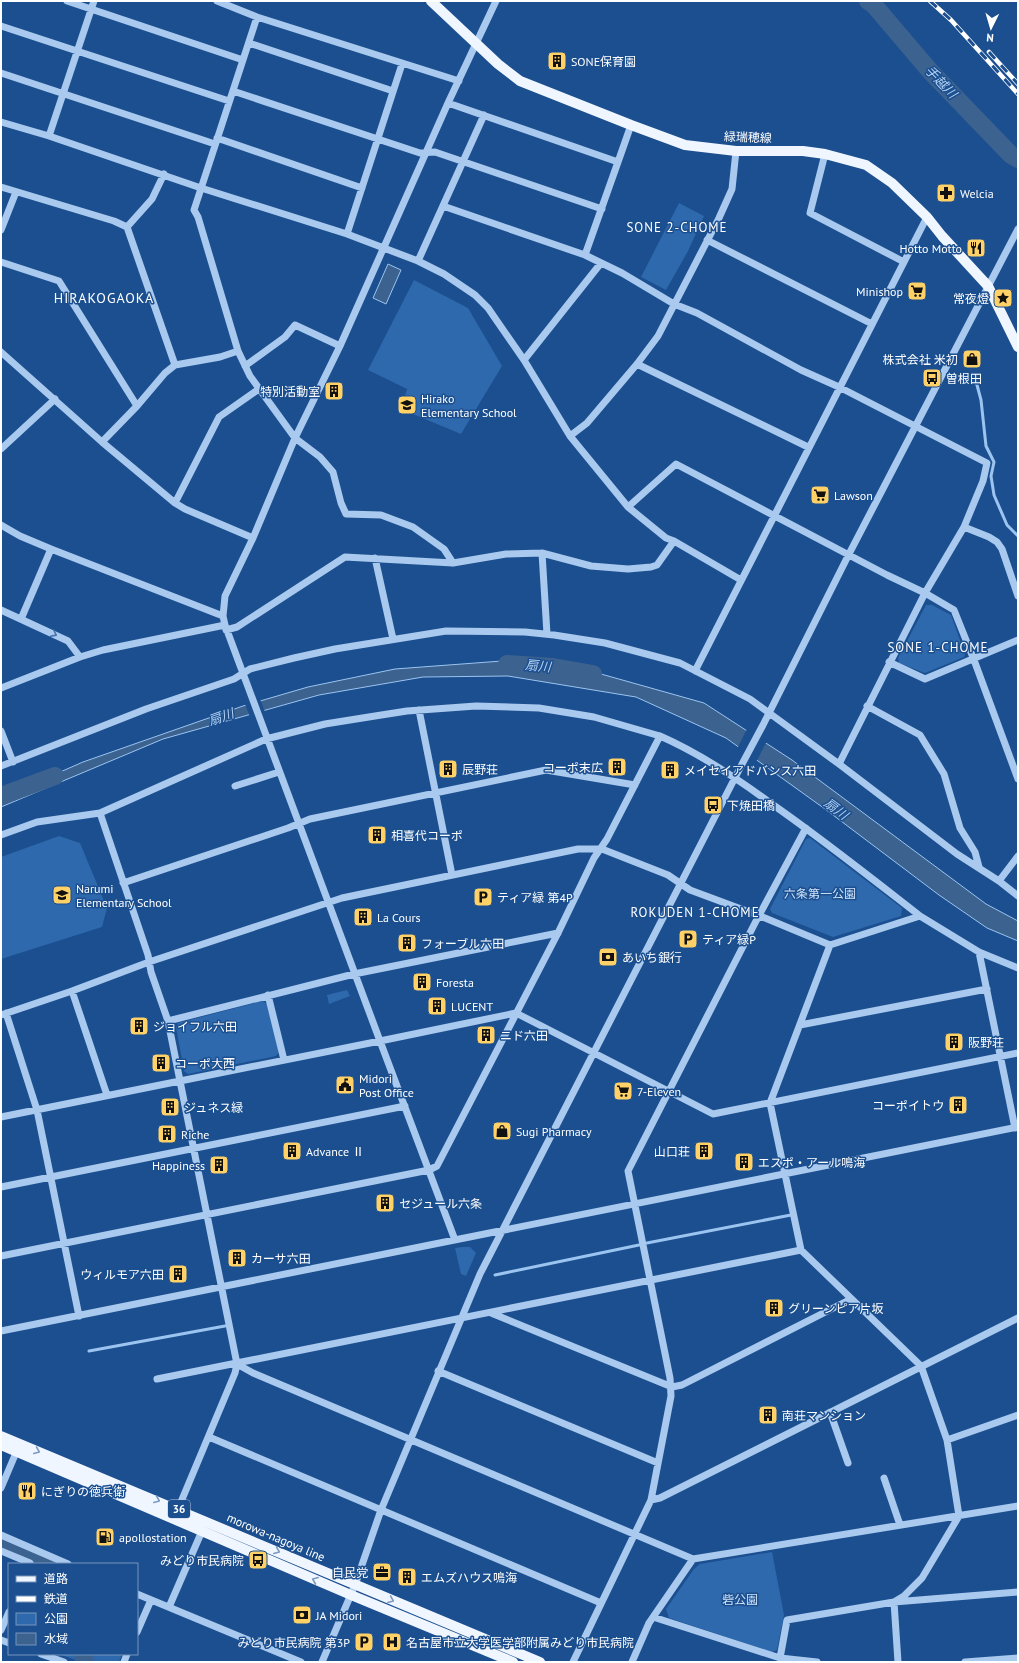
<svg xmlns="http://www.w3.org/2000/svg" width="1019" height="1663" font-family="'PT Sans','Noto Sans JP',sans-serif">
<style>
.green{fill:#2e69ad}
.water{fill:#3c6290;stroke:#9cc4f0}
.pier{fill:#1b4f8f}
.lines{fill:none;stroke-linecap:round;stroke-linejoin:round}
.stream{stroke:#9cc4f0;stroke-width:3}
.river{stroke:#3c6290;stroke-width:18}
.minor{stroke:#a9c9ee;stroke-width:7}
.major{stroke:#f0f6ff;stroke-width:10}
.rail-casing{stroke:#fff;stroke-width:4.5}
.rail{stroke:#1b4f8f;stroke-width:3;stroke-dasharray:9;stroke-linecap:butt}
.oneway{stroke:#4674ac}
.oneway2{stroke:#7b9ac1}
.labels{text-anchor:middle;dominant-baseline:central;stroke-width:3;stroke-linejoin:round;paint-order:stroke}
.shield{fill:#1b4f8f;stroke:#bbcadd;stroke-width:1}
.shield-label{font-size:11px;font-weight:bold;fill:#fff}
.poi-label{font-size:12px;fill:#fff;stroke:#1b4f8f;text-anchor:start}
.street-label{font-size:12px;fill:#fff;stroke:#1b4f8f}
.park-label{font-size:12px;fill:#cfe3fa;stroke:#1b4f8f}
.water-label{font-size:13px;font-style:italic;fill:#b5d3f5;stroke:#1b4f8f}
.neighbourhood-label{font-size:13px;letter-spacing:1px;fill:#fff;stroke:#1b4f8f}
.quarter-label{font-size:14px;letter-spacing:1px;fill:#fff;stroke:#1b4f8f}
</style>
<rect width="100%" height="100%" fill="#1b4f8f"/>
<!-- green -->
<path class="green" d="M679,203L704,216L688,251L666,290L641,277Z
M414,280L468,308L502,366L461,434L408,412L404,399L407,389L368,370Z
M926,605H932L951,615L965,654L964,657L925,673L899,663L898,658Z
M59,836L80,843L107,908L102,927L1,959V857Z
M810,838L902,908L901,916L833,937L772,913L770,909L806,839Z
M347,990L350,996L329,1004L327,995Z
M263,1001L267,1004L279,1052L276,1056L188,1074L184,1071L176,1027L178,1023Z
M462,1247H470L476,1253L466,1276L461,1274L455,1248Z
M772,1552L784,1615L777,1650L772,1652L669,1618L666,1609L694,1569L700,1564Z
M37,1554L59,1564H32Z
M59,1654H122L119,1662H81Z"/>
<!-- water -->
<path class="water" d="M388,264L401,270L386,304L373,298Z
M502,661L601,674L704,703L792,760L986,904L1018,921V941L987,928L939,895L825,809L726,738L636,697L508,676L423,677L319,695L163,739L1,807V798L83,762L243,706L308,687L395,669Z"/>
<!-- pier -->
<path class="pier" d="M260,699L265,712L250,717L245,704Z
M747,729L767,741L756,762L737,749Z"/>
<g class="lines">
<!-- stream -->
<path class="stream" d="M972,376L977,385L981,400L986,446L994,462L991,476L994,495L1007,525L1018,536
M647,1243L791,1215
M495,1275L639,1245
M89,1351L225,1326"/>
<!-- river -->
<path class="river" d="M868,1L873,4L930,71L1011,155L1018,159
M507,664L553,667L593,674
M1,796L55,776
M1,1544L45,1564
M83,1654L85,1662"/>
<!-- minor -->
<path class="minor" d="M67,1L243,60
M217,1L257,17L459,81
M496,1L448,103L340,346L295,438L253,538L225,596L223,616L225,625L380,1041L516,1013L713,1114L1018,1053
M257,17L194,210L198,217L238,351L250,376L295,438L320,457L333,472L341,503L346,514L381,515L413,527L444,549L453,563
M1,26L229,101
M249,43L393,91
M1,73L215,144
M233,91L420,153L435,152L602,209
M448,103L618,162L585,255
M1,122L49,136L201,188L347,234L418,261L444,274L475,295L488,308L524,360L570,436L628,507L666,538L674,541L741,580
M49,136L94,1
M217,138L362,188
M825,154L810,213L904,262
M618,162L631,125
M1,187L114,221L127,227L152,199L164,174
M443,206L585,255L622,273L674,304L697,313L801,370L839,387L987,463L983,481L964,527L925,593L839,764
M127,227L175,365
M1,230L16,192
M347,234L402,64
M707,240L872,324
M418,261L484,115
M1,262L59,281L137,406
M1,352L102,442L175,503L185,509L253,538
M524,360L601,263
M637,364L808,447
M245,366L285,337L295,325L340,346
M570,436L587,423L637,364L658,336L719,218L732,189L736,151
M102,442L137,406L165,373L175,365L220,357L238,351
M1,449L55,399
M175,503L219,417L259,389
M628,507L676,464L887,575L925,593L954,610L974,660L1018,779
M1,525L20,536L51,549L223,616
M964,527L989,537L997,542L1002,549L1018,596
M542,553L547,634
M375,558L393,639
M1,610L68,641L80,657
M21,619L51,549
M226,630L237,627L345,557L453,563L506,554L542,553L591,566L628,569L651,567L657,565L674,541
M889,662L925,679L1018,640
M695,671L927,217
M1,688L80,657L103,650L225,625
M867,706L920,735L944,774L960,828L975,852L979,867
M419,710L452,875
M1,731L13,762
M660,736C699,753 735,777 769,802C821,838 870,877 920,916L830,945L770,1103L801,1250L921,1366L947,1440L959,1516L922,1578L904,1596L894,1602L1018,1592
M1,766L146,709L234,679L250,669L294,658L335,649L446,631L525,632L554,635L605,643L680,663L750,699L839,764L957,854L999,881L1018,896
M235,786L279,772
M1,835L37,822L100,813L266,739L325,724L375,716L407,711L476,706L539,708L594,717L660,736L607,839L594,858L558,933L437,1166L429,1170L1,1256
M999,881L1018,856
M123,883L288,828L310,819L546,770L635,785
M920,916L979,952L1018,968
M979,952L1015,1128
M72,991L107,1095
M268,995L284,1060
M6,1013L37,1110L79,1316
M1,1015L72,991L149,962L342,898L578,849H602L668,875L690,890L760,916L830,945
M168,1021L354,974L558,933
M800,1025L987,989
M1,1117L180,1081L168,1021L151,972L148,955L100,813
M1,1187L405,1106
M491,1313L672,1387L682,1385L851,1299
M1,1331L1018,1127
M237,1364L253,1373L693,1559
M438,1371L658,1463
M157,1379L801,1250
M830,1412L848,1463
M209,1437L601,1603
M947,1440L1018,1415
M884,1478L900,1525
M1,1488L18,1448
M651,1500L660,1498L1018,1318
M178,1509L235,1373L237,1364L180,1081L380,1041L455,1240
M1,1535L68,1564
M1,1551L30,1563L29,1564
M137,1594L301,1662
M169,1607L202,1531
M653,1617L780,1658L817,1662
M1,1630L9,1612
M137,1632L151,1600
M1,1640L9,1643
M41,1654L64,1662
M780,1658L787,1620L894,1602L898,1662
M124,1662L127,1654
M322,1662L355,1585L381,1510L480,1274L741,766L763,725L849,554L1018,229
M573,1662L651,1500L671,1396L670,1378L628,1171L755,923L806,828
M632,1662L649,1623L693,1559L1018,1506
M965,1662L1018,1658"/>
<!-- major -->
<path class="major" d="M431,1L498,64L520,81L631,125L685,145L736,151H803L825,154L866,165L892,183L927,217L942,236L988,286L1018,347
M1,1436L540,1662
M1,1445L351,1595L513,1662"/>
<!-- rail casing -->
<g class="rail-casing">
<path id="rail" d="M930,1L951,20L1018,94
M989,52L1018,84"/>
</g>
<!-- rail -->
<use href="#rail" class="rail"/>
</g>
<!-- one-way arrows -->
<defs><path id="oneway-chevron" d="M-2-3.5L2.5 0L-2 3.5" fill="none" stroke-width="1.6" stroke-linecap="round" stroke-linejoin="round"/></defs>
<use class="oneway" href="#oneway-chevron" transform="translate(54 634) rotate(26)"/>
<g class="oneway2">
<use href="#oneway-chevron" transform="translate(37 1451) rotate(23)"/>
<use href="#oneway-chevron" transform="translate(157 1500) rotate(23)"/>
<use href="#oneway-chevron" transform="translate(277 1551) rotate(23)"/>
<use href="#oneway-chevron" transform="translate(315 1580) rotate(-157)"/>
<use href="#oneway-chevron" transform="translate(391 1600) rotate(23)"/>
</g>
<!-- icons -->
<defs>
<g id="building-square" transform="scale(1)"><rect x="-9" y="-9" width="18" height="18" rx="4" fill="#ffd166" stroke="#1b4f8f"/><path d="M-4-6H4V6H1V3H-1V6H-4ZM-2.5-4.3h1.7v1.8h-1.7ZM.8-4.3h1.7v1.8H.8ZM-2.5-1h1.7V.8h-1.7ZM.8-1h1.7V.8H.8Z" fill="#111"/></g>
<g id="pharmacy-square" transform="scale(1)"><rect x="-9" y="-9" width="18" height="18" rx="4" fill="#ffd166" stroke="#1b4f8f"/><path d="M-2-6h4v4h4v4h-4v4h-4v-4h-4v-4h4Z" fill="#111"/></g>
<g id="restaurant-square" transform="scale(1)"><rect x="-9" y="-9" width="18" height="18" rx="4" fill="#ffd166" stroke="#1b4f8f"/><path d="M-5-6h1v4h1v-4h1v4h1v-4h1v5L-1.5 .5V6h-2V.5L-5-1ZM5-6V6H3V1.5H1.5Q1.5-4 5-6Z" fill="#111"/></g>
<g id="supermarket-square" transform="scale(1)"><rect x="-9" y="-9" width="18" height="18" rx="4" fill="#ffd166" stroke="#1b4f8f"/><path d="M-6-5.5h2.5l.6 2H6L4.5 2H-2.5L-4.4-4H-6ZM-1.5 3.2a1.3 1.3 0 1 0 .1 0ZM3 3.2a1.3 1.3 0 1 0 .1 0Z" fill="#111"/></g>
<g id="sight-square" transform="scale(1)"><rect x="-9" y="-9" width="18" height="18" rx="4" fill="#ffd166" stroke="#1b4f8f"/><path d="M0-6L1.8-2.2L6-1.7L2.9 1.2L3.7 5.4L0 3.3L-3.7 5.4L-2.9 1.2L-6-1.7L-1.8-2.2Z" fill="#111"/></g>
<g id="shop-square" transform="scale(1)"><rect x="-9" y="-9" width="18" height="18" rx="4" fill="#ffd166" stroke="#1b4f8f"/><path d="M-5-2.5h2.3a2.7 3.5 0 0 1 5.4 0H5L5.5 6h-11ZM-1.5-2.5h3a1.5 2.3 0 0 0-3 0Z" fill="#111"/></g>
<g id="bus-square" transform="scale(1)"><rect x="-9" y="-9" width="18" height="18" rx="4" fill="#ffd166" stroke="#1b4f8f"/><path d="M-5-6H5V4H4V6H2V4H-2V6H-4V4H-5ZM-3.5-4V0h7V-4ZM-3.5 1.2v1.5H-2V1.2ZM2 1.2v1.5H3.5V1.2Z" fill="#111"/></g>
<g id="school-square" transform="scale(1)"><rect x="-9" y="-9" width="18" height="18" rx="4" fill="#ffd166" stroke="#1b4f8f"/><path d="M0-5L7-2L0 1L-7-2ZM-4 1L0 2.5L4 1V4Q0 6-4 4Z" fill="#111"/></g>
<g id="parking-square" transform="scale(1)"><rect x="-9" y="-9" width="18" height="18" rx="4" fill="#ffd166" stroke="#1b4f8f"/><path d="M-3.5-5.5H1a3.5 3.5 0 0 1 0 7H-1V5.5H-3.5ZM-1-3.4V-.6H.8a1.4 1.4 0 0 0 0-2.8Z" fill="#111"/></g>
<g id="bank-square" transform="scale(1)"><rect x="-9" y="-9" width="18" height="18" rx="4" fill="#ffd166" stroke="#1b4f8f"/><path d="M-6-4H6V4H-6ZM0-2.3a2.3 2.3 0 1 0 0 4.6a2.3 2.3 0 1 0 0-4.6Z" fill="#111"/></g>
<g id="civic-square" transform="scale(1)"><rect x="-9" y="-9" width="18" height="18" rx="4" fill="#ffd166" stroke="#1b4f8f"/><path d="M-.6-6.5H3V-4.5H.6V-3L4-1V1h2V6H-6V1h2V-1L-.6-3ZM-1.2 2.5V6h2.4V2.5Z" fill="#111"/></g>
<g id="fuel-square" transform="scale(1)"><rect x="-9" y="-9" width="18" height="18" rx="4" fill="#ffd166" stroke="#1b4f8f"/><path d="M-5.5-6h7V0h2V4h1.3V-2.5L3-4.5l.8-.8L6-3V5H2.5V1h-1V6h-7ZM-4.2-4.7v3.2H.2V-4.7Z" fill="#111"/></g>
<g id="office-square" transform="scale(1)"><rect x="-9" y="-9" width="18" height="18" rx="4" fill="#ffd166" stroke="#1b4f8f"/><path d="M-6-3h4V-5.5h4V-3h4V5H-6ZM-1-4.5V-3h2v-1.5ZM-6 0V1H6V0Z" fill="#111"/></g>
<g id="hospital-square" transform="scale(1)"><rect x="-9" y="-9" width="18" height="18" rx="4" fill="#ffd166" stroke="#1b4f8f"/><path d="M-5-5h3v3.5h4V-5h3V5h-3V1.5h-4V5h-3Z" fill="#111"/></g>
</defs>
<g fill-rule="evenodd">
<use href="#building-square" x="557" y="61"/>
<use href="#pharmacy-square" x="946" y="193"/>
<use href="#restaurant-square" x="976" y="248"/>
<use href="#supermarket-square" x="917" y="291"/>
<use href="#sight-square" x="1003" y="298"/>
<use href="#shop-square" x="972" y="359"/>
<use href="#bus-square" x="932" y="378"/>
<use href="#building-square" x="334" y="391"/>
<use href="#school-square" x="407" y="405"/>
<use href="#supermarket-square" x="820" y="495"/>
<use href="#building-square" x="617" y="767"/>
<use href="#building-square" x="448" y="769"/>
<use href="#building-square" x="670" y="770"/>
<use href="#bus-square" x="713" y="805"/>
<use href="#building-square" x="377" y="835"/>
<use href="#school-square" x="62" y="895"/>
<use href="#parking-square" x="483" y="897"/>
<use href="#building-square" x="363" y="917"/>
<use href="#parking-square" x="688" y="939"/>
<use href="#building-square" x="407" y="943"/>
<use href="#bank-square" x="608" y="957"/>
<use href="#building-square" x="422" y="982"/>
<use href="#building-square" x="437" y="1006"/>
<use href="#building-square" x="139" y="1026"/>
<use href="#building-square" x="486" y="1035"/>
<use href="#building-square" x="954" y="1042"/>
<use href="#building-square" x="161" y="1063"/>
<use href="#civic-square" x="345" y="1085"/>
<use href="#supermarket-square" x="623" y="1091"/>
<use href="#building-square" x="958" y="1105"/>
<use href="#building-square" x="170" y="1107"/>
<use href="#shop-square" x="502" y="1131"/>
<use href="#building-square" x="167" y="1134"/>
<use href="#building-square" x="292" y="1151"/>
<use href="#building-square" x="704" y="1151"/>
<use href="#building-square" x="744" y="1162"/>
<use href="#building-square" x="219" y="1165"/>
<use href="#building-square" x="385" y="1203"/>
<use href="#building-square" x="237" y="1258"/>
<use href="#building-square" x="178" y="1274"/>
<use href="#building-square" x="774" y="1308"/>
<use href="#building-square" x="768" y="1415"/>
<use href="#restaurant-square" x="27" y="1491"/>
<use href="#fuel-square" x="105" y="1537"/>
<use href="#bus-square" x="258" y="1560"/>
<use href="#office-square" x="382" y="1572"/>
<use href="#building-square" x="407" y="1577"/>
<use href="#bank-square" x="302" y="1615"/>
<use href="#parking-square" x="364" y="1642"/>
<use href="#hospital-square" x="392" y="1642"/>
</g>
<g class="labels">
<!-- shield labels -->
<rect class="shield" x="168" y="1500" width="22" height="18" rx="3"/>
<g class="shield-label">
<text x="179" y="1509">36</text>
</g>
<!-- poi labels -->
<g class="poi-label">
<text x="571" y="61">SONE保育園</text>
<text x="960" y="193">Welcia</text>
<text x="962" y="248" text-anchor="end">Hotto Motto</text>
<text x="903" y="291" text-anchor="end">Minishop</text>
<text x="989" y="298" text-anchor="end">常夜燈</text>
<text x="958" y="359" text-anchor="end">株式会社 米初</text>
<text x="946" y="378">曽根田</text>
<text x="320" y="391" text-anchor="end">特別活動室</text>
<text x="421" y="398">Hirako<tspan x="421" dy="14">Elementary School</tspan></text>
<text x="834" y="495">Lawson</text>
<text x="603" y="767" text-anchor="end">コーポ末広</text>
<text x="462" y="769">辰野荘</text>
<text x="684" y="770">メイセイアドバンス六田</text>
<text x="727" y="805">下焼田橋</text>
<text x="391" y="835">相喜代コーポ</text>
<text x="76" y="888">Narumi<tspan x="76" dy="14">Elementary School</tspan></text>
<text x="497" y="897">ティア緑 第4P</text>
<text x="377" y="917">La Cours</text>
<text x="702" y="939">ティア緑P</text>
<text x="421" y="943">フォーブル六田</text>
<text x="622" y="957">あいち銀行</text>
<text x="436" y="982">Foresta</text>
<text x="451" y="1006">LUCENT</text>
<text x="153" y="1026">ジョイフル六田</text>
<text x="500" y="1035">ニド六田</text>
<text x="968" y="1042">阪野荘</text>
<text x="175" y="1063">コーポ大西</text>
<text x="359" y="1078">Midori<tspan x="359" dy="14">Post Office</tspan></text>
<text x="637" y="1091">7-Eleven</text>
<text x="944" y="1105" text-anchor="end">コーポイトウ</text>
<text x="184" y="1107">ジュネス緑</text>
<text x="516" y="1131">Sugi Pharmacy</text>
<text x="181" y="1134">Riche</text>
<text x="306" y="1151">Advance Ⅱ</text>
<text x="690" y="1151" text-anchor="end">山口荘</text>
<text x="758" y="1162">エスポ・アール鳴海</text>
<text x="205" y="1165" text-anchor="end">Happiness</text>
<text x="399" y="1203">セジュール六条</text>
<text x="251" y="1258">カーサ六田</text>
<text x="164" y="1274" text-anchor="end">ウィルモア六田</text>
<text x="788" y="1308">グリーンピア片坂</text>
<text x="782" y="1415">南荘マンション</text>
<text x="41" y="1491">にぎりの徳兵衛</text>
<text x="119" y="1537">apollostation</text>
<text x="244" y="1560" text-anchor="end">みどり市民病院</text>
<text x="368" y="1572" text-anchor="end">自民党</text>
<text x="421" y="1577">エムズハウス鳴海</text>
<text x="316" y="1615">JA Midori</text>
<text x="350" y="1642" text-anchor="end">みどり市民病院 第3P</text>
<text x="406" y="1642">名古屋市立大学医学部附属みどり市民病院</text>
</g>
<!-- street labels -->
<g class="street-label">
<text transform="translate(748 137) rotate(2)">緑瑞穂線</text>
<text transform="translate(276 1537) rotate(23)">morowa-nagoya line</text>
</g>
<!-- park labels -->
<g class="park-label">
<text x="820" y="893">六条第一公園</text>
<text x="740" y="1599">砦公園</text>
</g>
<!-- water labels -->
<g class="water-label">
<text transform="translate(941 82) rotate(46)">手越川</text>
<text transform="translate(538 666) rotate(5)">扇川</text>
<text transform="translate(221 717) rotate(-19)">扇川</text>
<text transform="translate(836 809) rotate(37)">扇川</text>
</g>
<!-- neighbourhood labels -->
<g class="neighbourhood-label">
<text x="677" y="227">SONE 2-CHOME</text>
<text x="938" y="647">SONE 1-CHOME</text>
<text x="695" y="912">ROKUDEN 1-CHOME</text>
</g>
<!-- quarter labels -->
<g class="quarter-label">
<text x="104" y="298">HIRAKOGAOKA</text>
</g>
</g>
<!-- border -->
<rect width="1019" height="1663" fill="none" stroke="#ffffff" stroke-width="4"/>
<!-- legend -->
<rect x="8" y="1563" width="130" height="92" fill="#1b4f8f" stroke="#7695bc"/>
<rect x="16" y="1576" width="20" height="6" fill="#f0f6ff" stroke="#7695bc"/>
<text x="44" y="1583" font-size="12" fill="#ffffff">道路</text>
<rect x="16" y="1596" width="20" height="6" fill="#ffffff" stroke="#7695bc"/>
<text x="44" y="1603" font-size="12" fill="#ffffff">鉄道</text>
<rect x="16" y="1613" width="20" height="12" fill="#2e69ad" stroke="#7695bc"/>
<text x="44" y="1623" font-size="12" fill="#ffffff">公園</text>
<rect x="16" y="1633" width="20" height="12" fill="#3c6290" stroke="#7695bc"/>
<text x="44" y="1643" font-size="12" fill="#ffffff">水域</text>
<!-- north arrow -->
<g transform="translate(991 28) rotate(185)" stroke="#1b4f8f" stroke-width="3" paint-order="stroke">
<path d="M0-3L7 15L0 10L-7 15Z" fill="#ffffff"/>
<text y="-6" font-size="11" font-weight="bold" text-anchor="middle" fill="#ffffff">N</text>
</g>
</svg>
